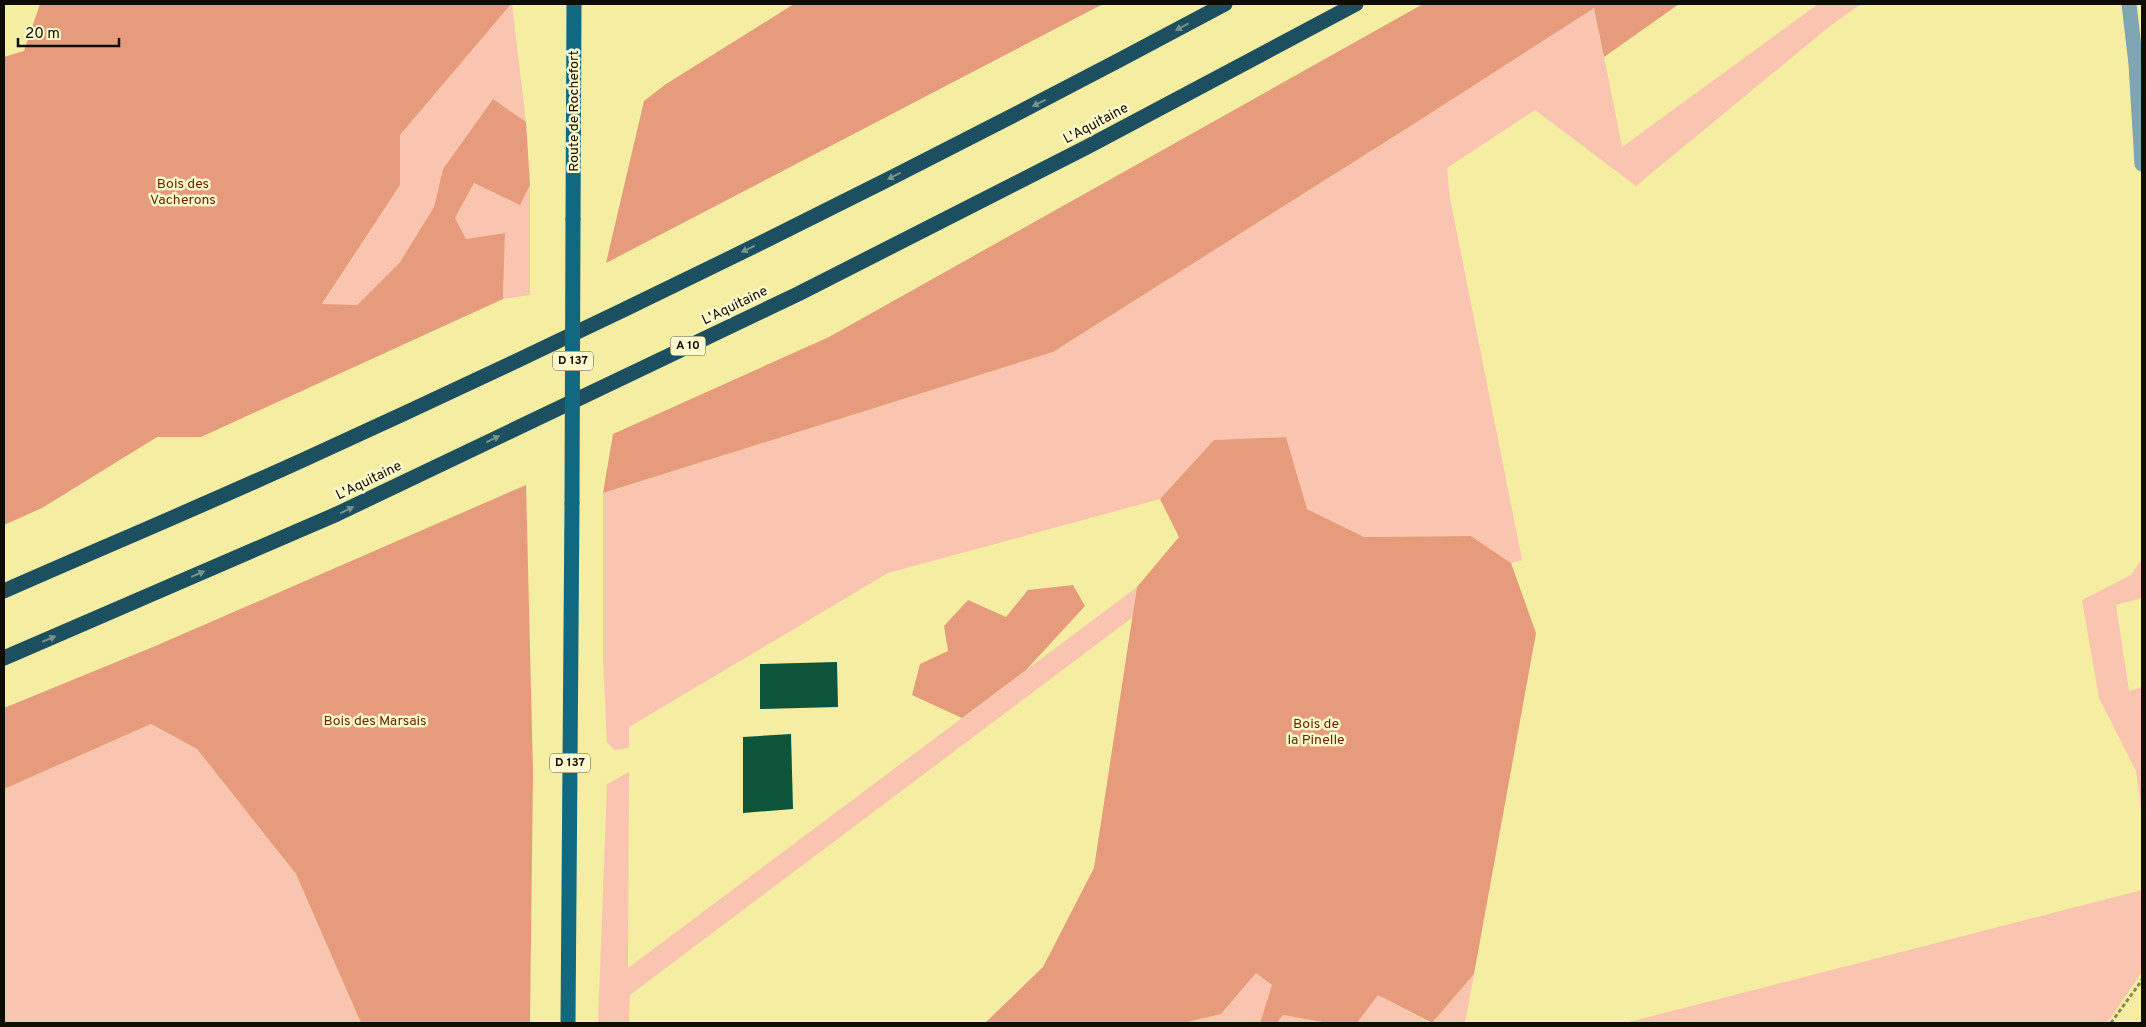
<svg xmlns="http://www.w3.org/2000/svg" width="2146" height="1027" font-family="Overpass,sans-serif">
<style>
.green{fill:#fac5b0}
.forest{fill:#e69b7c}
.building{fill:#0e543a}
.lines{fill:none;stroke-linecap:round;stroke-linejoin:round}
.path{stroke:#8c8658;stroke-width:3;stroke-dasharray:4 2.5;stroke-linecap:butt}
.street{stroke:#7fa4b2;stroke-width:15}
.primary{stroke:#106881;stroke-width:15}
.highway{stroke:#1c4f60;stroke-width:15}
.primary-bridge{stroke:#106881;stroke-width:15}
.oneway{fill:#76938c}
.labels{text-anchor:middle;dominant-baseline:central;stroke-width:5;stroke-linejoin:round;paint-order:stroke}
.shield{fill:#fef9cd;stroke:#57533e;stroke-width:1}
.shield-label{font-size:12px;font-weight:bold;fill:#0f0c00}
.street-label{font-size:14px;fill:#0f0c00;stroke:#fef9cd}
.park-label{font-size:14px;fill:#682603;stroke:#fef9cd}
</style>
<rect width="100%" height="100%" fill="#f5eda2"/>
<!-- green -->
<path class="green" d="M511,4H512L526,122L493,99L443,169L434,207L400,262L357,305H322L400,185V135Z
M1818,4H1861L1830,26L1636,186L1535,110L1447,168L1450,198L1522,560L1511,563L1471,536L1364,537L1307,509L1286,437L1214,440L1160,499L888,573L629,727V748L614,750L607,742L603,659V493L1053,352L1409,127L1594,7L1622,147Z
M474,183L520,204L530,185V295L503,299L505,233L466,239L455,218Z
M2142,559V598L2116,605L2129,691L2142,687V815L2136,771L2099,698L2082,600L2131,575Z
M1137,587L1133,617L630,995L629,1023H598L607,784L629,772L628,968Z
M151,724L197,749L296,874L361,1023H4V789Z
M2142,890V972L2107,1023H1625Z
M1256,973L1272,985L1260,1023H1183L1221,1014Z
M1474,974L1465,1023H1432Z
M1378,995L1430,1023H1357Z
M1283,1015L1328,1023H1277Z"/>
<!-- forest -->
<path class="forest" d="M40,4H511L400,135V185L322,304L357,305L400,262L434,207L443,169L493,99L526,122L530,185L520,205L474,183L455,218L466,239L505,233L503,299L201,437H157L42,508L4,525V57L24,51Z
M794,4H1103L606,263L644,101L666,84Z
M1423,4H1679L1604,57L1594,8L1409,127L1053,352L603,493L613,434L829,337Z
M1286,437L1307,509L1364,537L1471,536L1511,563L1536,633L1474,974L1432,1023L1378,995L1357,1023H1328L1283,1015L1277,1023H1260L1272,985L1256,973L1221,1014L1183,1023H985L1043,967L1094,868L1137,587L1179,537L1160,499L1214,440Z
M526,485L533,772L530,1023H361L296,874L197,749L151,724L4,789V708L153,647Z
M1073,585L1085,606L1026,670L962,718L912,695L920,664L948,651L944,626L968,600L1006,617L1028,590Z"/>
<!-- building -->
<path class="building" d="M837,662L838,707L760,709V664Z
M791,734L793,809L743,813V737Z"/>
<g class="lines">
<!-- path -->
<path class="path" d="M2111,1023L2142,980"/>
<!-- street -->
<path class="street" d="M2129,4L2136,64L2142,164"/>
<!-- primary -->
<path class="primary" d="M573,219L574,4
M568,1023L572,503"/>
<!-- highway -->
<path class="highway" d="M4,591C104,547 204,505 303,460C615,318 923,166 1225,4
M4,658L337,514L798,294L1087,147L1356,4"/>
<!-- primary-bridge -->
<path class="primary-bridge" d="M572,503L573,219"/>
</g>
<!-- one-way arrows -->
<defs><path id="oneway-solid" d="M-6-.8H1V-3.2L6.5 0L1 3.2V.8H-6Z" transform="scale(1.25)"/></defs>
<g class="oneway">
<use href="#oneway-solid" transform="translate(1182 27) rotate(152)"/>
<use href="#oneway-solid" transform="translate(1039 103) rotate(153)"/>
<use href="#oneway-solid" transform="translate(894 176) rotate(153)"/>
<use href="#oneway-solid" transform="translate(748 249) rotate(154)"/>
<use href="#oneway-solid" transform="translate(493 439) rotate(-26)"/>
<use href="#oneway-solid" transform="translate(347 510) rotate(-26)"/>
<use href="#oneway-solid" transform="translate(198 574) rotate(-23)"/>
<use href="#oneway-solid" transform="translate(49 639) rotate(-23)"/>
</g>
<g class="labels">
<!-- shield labels -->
<g class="shield">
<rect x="670.5" y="336.5" width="35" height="19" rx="4"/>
<rect x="553" y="351.5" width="40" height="19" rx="4"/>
<rect x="550" y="753.5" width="40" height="19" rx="4"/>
</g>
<g class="shield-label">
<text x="688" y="346">A 10</text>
<text x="573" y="361">D 137</text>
<text x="570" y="763">D 137</text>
</g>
<!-- street labels -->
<g class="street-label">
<text transform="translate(574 111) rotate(-90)">Route de Rochefort</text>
<text transform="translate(1096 124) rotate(-28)">L'Aquitaine</text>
<text transform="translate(735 306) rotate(-26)">L'Aquitaine</text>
<text transform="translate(369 481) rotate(-26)">L'Aquitaine</text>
</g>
<!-- park labels -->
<g class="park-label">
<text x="183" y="184">Bois des<tspan x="183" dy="16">Vacherons</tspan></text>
<text x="375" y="721">Bois des Marsais</text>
<text x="1316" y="724">Bois de<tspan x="1316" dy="16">la Pinelle</tspan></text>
</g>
</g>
<!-- border -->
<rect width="2146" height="1027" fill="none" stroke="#0f0c00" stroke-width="10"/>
<!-- scale -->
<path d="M18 38v8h101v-8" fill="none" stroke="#0f0c00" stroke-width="2.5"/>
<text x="25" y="38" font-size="15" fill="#0f0c00" stroke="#fef9cd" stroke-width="4" paint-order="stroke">20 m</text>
</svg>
